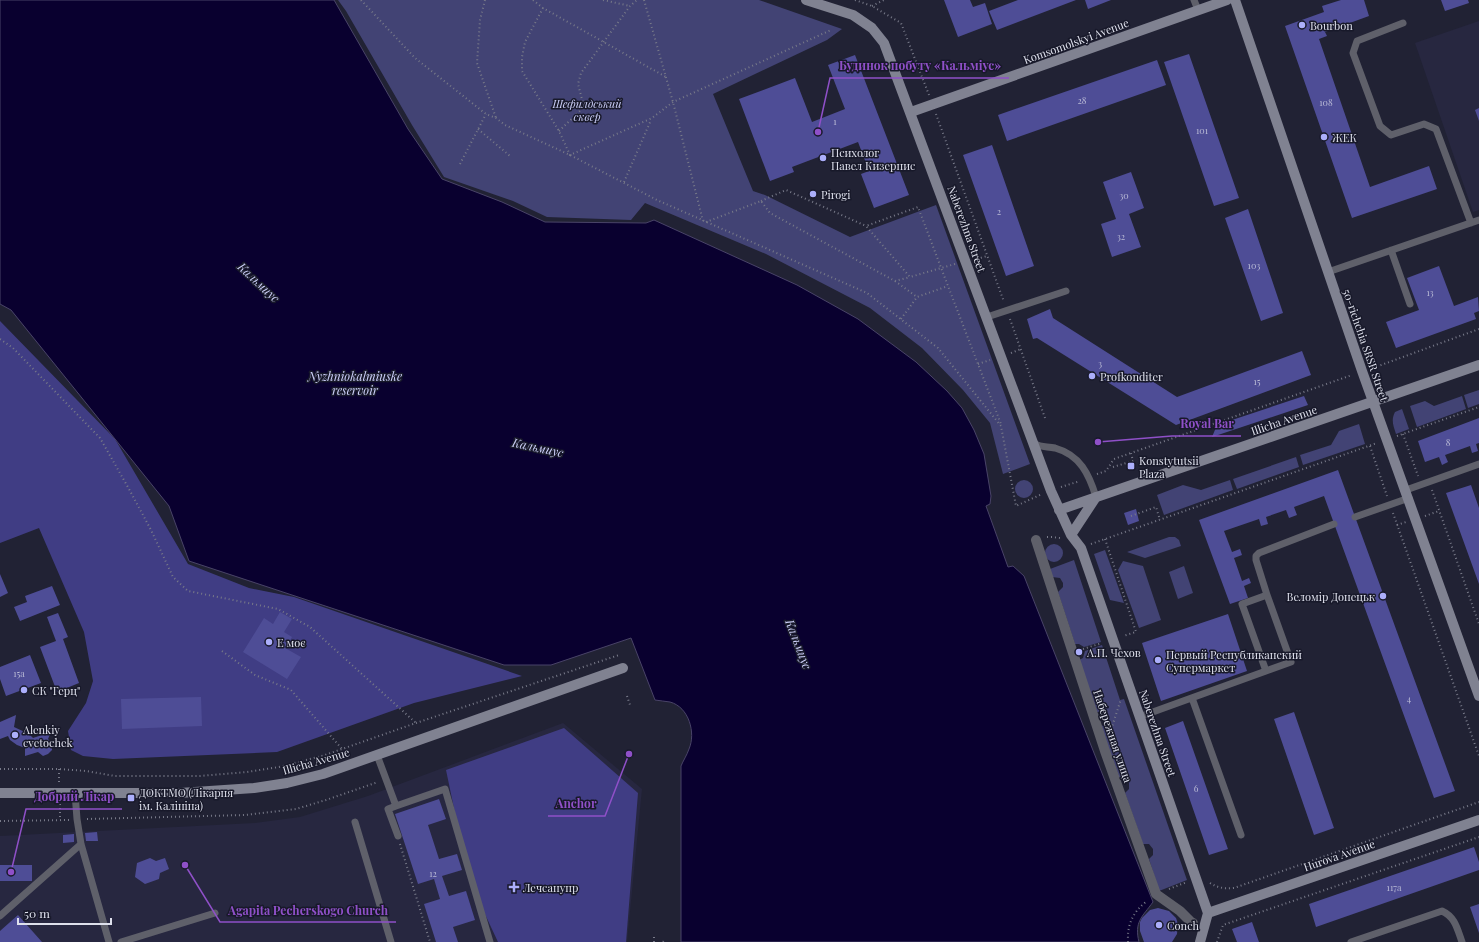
<svg xmlns="http://www.w3.org/2000/svg" width="1479" height="942" font-family="'Playfair Display',serif">
<style>
.built{fill:#272740}
.green{fill:#424374}
.forest{fill:#403d84}
.water{fill:#09002f;stroke:#494368}
.building{fill:#4e4d96}
.lines{fill:none;stroke-linecap:round;stroke-linejoin:round}
.path{stroke:#787a89;stroke-width:2;stroke-dasharray:1 3;stroke-linecap:butt}
.lane{stroke:#5f606a;stroke-width:7}
.street{stroke:#5f606a;stroke-width:10}
.secondary{stroke:#808291;stroke-width:10}
.poi-dot{fill:#acaffb;stroke:#18192a;stroke-width:1.5}
.labels{text-anchor:middle;dominant-baseline:central;stroke-width:3;stroke-linejoin:round;paint-order:stroke}
.number-label{font-size:9px;fill:#babbd6}
.poi-label{font-size:11px;fill:#dee0ec;stroke:#18192a;text-anchor:start}
.street-label{font-size:11px;fill:#dee0ec;stroke:#18192a}
.park-label{font-size:11px;font-style:italic;fill:#cbcef8;stroke:#18192a}
.water-label{font-size:12px;font-style:italic;fill:#cdd0fa;stroke:#18192a}
.leader{fill:none;stroke:#8f50c8;stroke-width:1.5}
.callout-dot{fill:#8f50c8;stroke:#18192a;stroke-width:1.5}
.callout-label{font-size:12px;text-anchor:middle;font-weight:bold;fill:#8f50c8;stroke:#18192a;stroke-width:3;stroke-linejoin:round;paint-order:stroke}
</style>
<rect width="100%" height="100%" fill="#212234"/>
<!-- built -->
<path class="built" d="M1479,21V210L1473,212L1415,43Z
M563,723L642,789L627,942H0V836L255,823L300,817L368,796Z"/>
<!-- green -->
<path class="green" d="M338,0H759L842,29L827,40L713,94L753,191L765,195L850,237L936,205L1030,464L1003,474L990,423L963,390L922,348L870,308L766,254L645,203L631,220L547,217L513,201L444,177L412,125L346,11Z
M1479,390V404L1468,408L1464,395Z
M1462,396L1466,409L1417,427L1410,406L1425,401L1434,406Z
M1402,409L1409,429L1396,434C1393,425 1391,420 1395,412Z
M1359,424L1365,444L1303,465L1300,455L1331,445L1339,431Z
M1296,457L1299,467L1237,489L1233,479Z
M1015 489a9 9 0 1 1 18 0a9 9 0 1 1-18 0Z
M1230,480L1233,490L1164,515L1157,495L1183,485L1201,490Z
M1169,537H1175L1179,540L1181,546L1145,558L1127,552Z
M1045 553a9 9 0 1 1 18 0a9 9 0 1 1-18 0Z
M1105,550L1124,603L1110,600L1094,554Z
M1074,560L1101,642L1084,647L1079,644H1075L1058,592L1063,587V583L1060,578L1052,577L1050,569Z
M1123,561L1143,566L1161,620L1139,628L1118,570Z
M1184,566L1193,593L1178,599L1169,572Z
M1102,645L1120,700L1124,699L1187,880L1159,891L1149,859L1153,855V849L1149,844H1143L1125,793L1129,789V783L1125,779H1120L1101,727L1106,722L1105,716L1101,712H1097L1079,660L1083,658L1085,651Z"/>
<!-- forest -->
<path class="forest" d="M0,321L115,439L188,564L249,588L294,597L522,676L414,703L277,752L113,759L83,756L71,750L68,731L86,703L93,681L84,632L39,528L0,543Z
M564,728L638,793L626,942H498L469,880L446,770Z"/>
<!-- water -->
<path class="water" d="M0,0H334L408,129L442,179L502,202L545,222L646,223L654,220L797,285L858,319L916,362L947,391L962,408L974,430L984,454L991,496L990,504L986,506L1008,567L1013,566L1024,576L1153,902C1142,917 1134,922 1139,942H681V766C683,761 687,755 689,749C696,733 689,707 670,702C665,701 660,701 655,700L631,638L551,665H504L189,561L169,506L11,310L0,304Z"/>
<!-- building -->
<path class="building" d="M944,0H970L973,7L985,3L992,24L958,37Z
M1018,0H1076L997,30L989,11Z
M1085,0H1111L1088,9Z
M1341,0H1364L1369,16L1325,32L1327,36L1319,39L1370,187L1429,166L1437,189L1352,218L1285,26L1324,12L1322,6Z
M1441,0H1468L1469,3L1445,11Z
M1189,54L1239,198L1214,206L1164,62Z
M855,55L909,195L874,208L861,174L869,171L858,142L792,167L794,172L770,181L739,99L795,78L812,122L845,109L828,65Z
M1157,60L1166,85L1007,141L998,115Z
M1479,108V121L1475,110Z
M992,145L1034,266L1006,276L963,155Z
M1131,172L1144,208L1129,214L1141,247L1112,257L1101,224L1116,219L1103,182Z
M1248,209L1283,313L1261,321L1225,218Z
M1439,266L1454,306L1478,297L1479,311L1474,313L1476,319L1396,348L1386,322L1419,310L1407,278Z
M1050,309L1053,318L1177,397L1302,351L1311,375L1176,425L1037,338L1033,339L1027,319Z
M1304,396L1308,405L1212,437L1217,425Z
M1479,418V443L1476,444L1478,451L1472,453L1470,446L1445,455L1448,462L1442,465L1439,457L1425,462L1418,441Z
M1338,470L1455,791L1434,798L1324,496L1294,507L1297,515L1289,518L1286,510L1266,517L1268,524L1261,526L1259,519L1224,531L1232,552L1240,549L1242,555L1234,558L1242,581L1249,578L1251,583L1244,586L1248,598L1230,604L1199,520Z
M1471,485L1479,508V584L1446,493Z
M1136,509L1139,521L1128,525L1124,513Z
M0,574L8,593L0,597Z
M52,586L60,605L20,621L14,607L27,602L25,596Z
M280,612L292,619L284,632L292,637L285,648L301,657L287,679L243,652L264,618L273,624Z
M58,613L68,637L63,639L79,683L57,692L40,647L56,641L47,617Z
M1228,614L1247,671L1161,701L1142,643Z
M30,655L41,683L6,696L0,679V667Z
M201,697L202,726L122,729L121,699Z
M1294,712L1334,828L1314,835L1274,719Z
M16,715L14,727L29,734L33,738L51,732L48,739L52,744V750L48,754L43,756L38,752L25,756V748L17,745L10,740L8,736L0,739V722Z
M1183,721L1228,849L1209,855L1165,728Z
M439,799L446,819L428,825L439,859L457,854L462,870L442,876L449,896L466,891L475,920L453,927L458,942H436L424,904L440,899L434,879L418,884L395,814Z
M97,832L98,841H86L85,833Z
M74,834V842L63,843V835Z
M1474,847L1479,862V870L1316,927L1309,904Z
M150,858L156,861L165,858L169,869L160,873L159,879L145,884L135,877L137,863Z
M0,865H32V881H0Z
M1479,904V933L1470,907Z
M1158,908L1169,911L1176,918L1178,924L1177,934L1172,942H1144L1140,931V922L1142,918L1150,910Z
M18,915L42,942H0V931Z
M1252,922L1259,942H1237L1232,929Z"/>
<g class="lines">
<!-- path -->
<path class="path" d="M361,0L415,58L486,114L496,118L505,125L570,155L657,200L867,293L938,348L1001,426L1016,506L1042,494
M485,0L480,20L477,63L496,118
M533,0L543,8L666,77
M603,0L630,6
M644,0L673,102L703,221
M855,0L872,6L901,23L929,95
M872,6L884,0
M543,8L525,42L522,57V71L559,131L570,155L652,118L673,102L831,30
M936,114L1004,302
M478,129L510,156
M559,131L584,107L578,84L581,73L630,6L637,0
M460,164L486,114
M624,182L651,120
M761,201L786,190L866,226
M706,222L761,201L770,213L895,281L910,277
M977,259L987,256
M955,264L910,277L866,226L918,207L948,286L1001,424
M895,281L917,297
M901,319L917,297L948,286
M1010,319L1045,418
M0,339L13,348L100,438L129,489L151,530L173,577L188,591L278,609L310,627L416,723
M1011,353L1021,349
M978,364L990,360
M1373,368L1479,329
M1403,434L1418,476
M1397,436L1479,407
M1370,446L1387,496
M1113,467L1133,461L1131,453L1352,375
M1097,474L1106,471L1114,459L1131,453
M1061,487L1080,481
M1432,490L1479,624
M1393,513L1479,756
M1131,516L1156,507L1160,520
M1425,516L1439,511
M1397,525L1406,522
M1047,537H1052L1060,538
M1105,539L1136,632L1123,636
M1091,544L1377,443
M1083,649L1102,643
M222,651L255,675L291,690L342,749
M627,696L630,705
M1110,733L1121,699
M0,769H59L86,771L115,776H200L247,772L279,767L325,755L416,723L619,655
M59,769V782
M60,804V820
M87,819L245,815L296,809L326,800L378,782
M0,821L69,820
M400,844L430,942
M1210,883C1218,888 1225,889 1234,888L1479,802
M1169,889L1187,882
M654,942V937
M663,942L664,941
M1128,942C1127,924 1133,912 1147,901
M1217,942L1223,925L1479,837"/>
<!-- lane -->
<path class="lane" d="M1194,0L1198,10
M1403,23L1357,41L1353,53L1380,126L1391,135L1424,124L1436,129L1471,223
M1391,250L1410,304
M1328,272L1479,220
M987,317L1066,291
M1034,443C1041,448 1047,446 1055,448C1080,455 1089,474 1096,497
M1406,490L1479,464
M1355,517L1409,498
M1267,595L1256,560V556L1259,553L1334,524
M1192,698L1241,835
M1139,717L1266,671L1242,604L1267,595L1291,662L1266,671
M377,755L396,806L445,789L490,942
M75,793L77,819L81,844L109,942
M396,806L388,809L398,836
M355,822L391,942
M0,916L81,844
M121,942L215,913
M1351,942L1442,911C1455,917 1457,928 1462,942"/>
<!-- street -->
<path class="street" d="M1036,540L1105,751L1156,894L1180,911L1191,922L1193,923"/>
<!-- secondary -->
<path class="secondary" d="M806,0L853,15L872,28L884,43L1051,491L1071,535L1081,548L1208,913L1200,942
M1235,0L1362,371L1479,696
M911,112L1227,0
M1059,510L1479,365
M1071,535L1096,497
M0,793H180L254,788L287,783L323,774L623,668
M1208,913L1479,820"/>
</g>
<!-- markers -->
<g class="poi-dot">
<circle cx="1302" cy="25" r="4"/>
<circle cx="1324" cy="137" r="4"/>
<circle cx="823" cy="158" r="4"/>
<circle cx="813" cy="194" r="4"/>
<circle cx="1092" cy="376" r="4"/>
<rect x="1127" y="462" width="8" height="8" rx="2"/>
<circle cx="1383" cy="596" r="4"/>
<circle cx="269" cy="642" r="4"/>
<circle cx="1079" cy="652" r="4"/>
<circle cx="1158" cy="660" r="4"/>
<circle cx="24" cy="690" r="4"/>
<circle cx="15" cy="735" r="4"/>
<rect x="127" y="794" width="8" height="8" rx="2"/>
<path d="M512 881h4v4h4v4h-4v4h-4v-4h-4v-4h4z"/>
<circle cx="1159" cy="925" r="4"/>
</g>
<g class="labels">
<!-- number labels -->
<g class="number-label">
<text x="1082" y="100">28</text>
<text x="1326" y="102">108</text>
<text x="835" y="121">1</text>
<text x="1202" y="130">101</text>
<text x="1124" y="195">30</text>
<text x="999" y="211">2</text>
<text x="1121" y="236">32</text>
<text x="1254" y="265">103</text>
<text x="1430" y="292">13</text>
<text x="1100" y="363">3</text>
<text x="1257" y="381">15</text>
<text x="1448" y="442">8</text>
<text x="19" y="673">15а</text>
<text x="1409" y="698">4</text>
<text x="1196" y="788">6</text>
<text x="433" y="873">12</text>
<text x="1394" y="887">117а</text>
</g>
<!-- poi labels -->
<g class="poi-label">
<text x="1310" y="25">Bourbon</text>
<text x="1332" y="137">ЖЕК</text>
<text x="831" y="152">Психолог<tspan x="831" dy="13">Павел Кизернис</tspan></text>
<text x="821" y="194">Pirogi</text>
<text x="1100" y="376">Profkonditer</text>
<text x="1139" y="460">Konstytutsii<tspan x="1139" dy="13">Plaza</tspan></text>
<text x="1375" y="596" text-anchor="end">Веломір Донецьк</text>
<text x="277" y="642">Е моє</text>
<text x="1087" y="652">А.П. Чехов</text>
<text x="1166" y="654">Первый Республиканский<tspan x="1166" dy="13">Супермаркет</tspan></text>
<text x="32" y="690">СК "Герц"</text>
<text x="23" y="729">Alenkiy<tspan x="23" dy="13">cvetochek</tspan></text>
<text x="139" y="792">ДОКТМО (Лікарня<tspan x="139" dy="13">ім. Калініна)</tspan></text>
<text x="523" y="887">Лечсанупр</text>
<text x="1167" y="925">Conch</text>
</g>
<!-- street labels -->
<g class="street-label">
<text transform="translate(1076 41) rotate(-20)">Komsomolskyi Avenue</text>
<text transform="translate(967 229) rotate(70)">Naberezhna Street</text>
<text transform="translate(1366 345) rotate(71)">50-richchia SRSR Street</text>
<text transform="translate(1284 420) rotate(-19)">Illicha Avenue</text>
<text transform="translate(1158 733) rotate(71)">Naberezhna Street</text>
<text transform="translate(1113 736) rotate(71)">Набережная улица</text>
<text transform="translate(316 761) rotate(-16)">Illicha Avenue</text>
<text transform="translate(1339 855) rotate(-19)">Hurova Avenue</text>
</g>
<!-- park labels -->
<g class="park-label">
<text x="587" y="103">Шефилдський<tspan x="587" dy="13">сквер</tspan></text>
</g>
<!-- water labels -->
<g class="water-label">
<text transform="translate(259 282) rotate(43)">Кальмиус</text>
<text x="355" y="376">Nyzhniokalmiuske<tspan x="355" dy="14">reservoir</tspan></text>
<text transform="translate(538 447) rotate(12)">Кальмиус</text>
<text transform="translate(799 644) rotate(69)">Кальмиус</text>
</g>
</g>
<!-- callouts -->
<path class="leader" d="M818 132L830 78H1009M1098 442L1172 436H1241M11 872L26 809H122M629 754L605 816H548M185 865L220 922H396"/>
<g class="callout-dot">
<circle cx="818" cy="132" r="4"/>
<circle cx="1098" cy="442" r="4"/>
<circle cx="11" cy="872" r="4"/>
<circle cx="629" cy="754" r="4"/>
<circle cx="185" cy="865" r="4"/>
</g>
<g class="callout-label">
<text x="920" y="70">Будинок побуту «Кальміус»</text>
<text x="1207" y="428">Royal Bar</text>
<text x="74" y="801">Добрий Лікар</text>
<text x="576" y="808">Anchor</text>
<text x="308" y="915">Agapita Pecherskogo Church</text>
</g>
<!-- scale -->
<path d="M18 918v6h93v-6" fill="none" stroke="#dee0ec" stroke-width="2"/>
<text x="24" y="918" font-size="12" fill="#dee0ec" stroke="#18192a" stroke-width="3" paint-order="stroke">50 m</text>
</svg>
